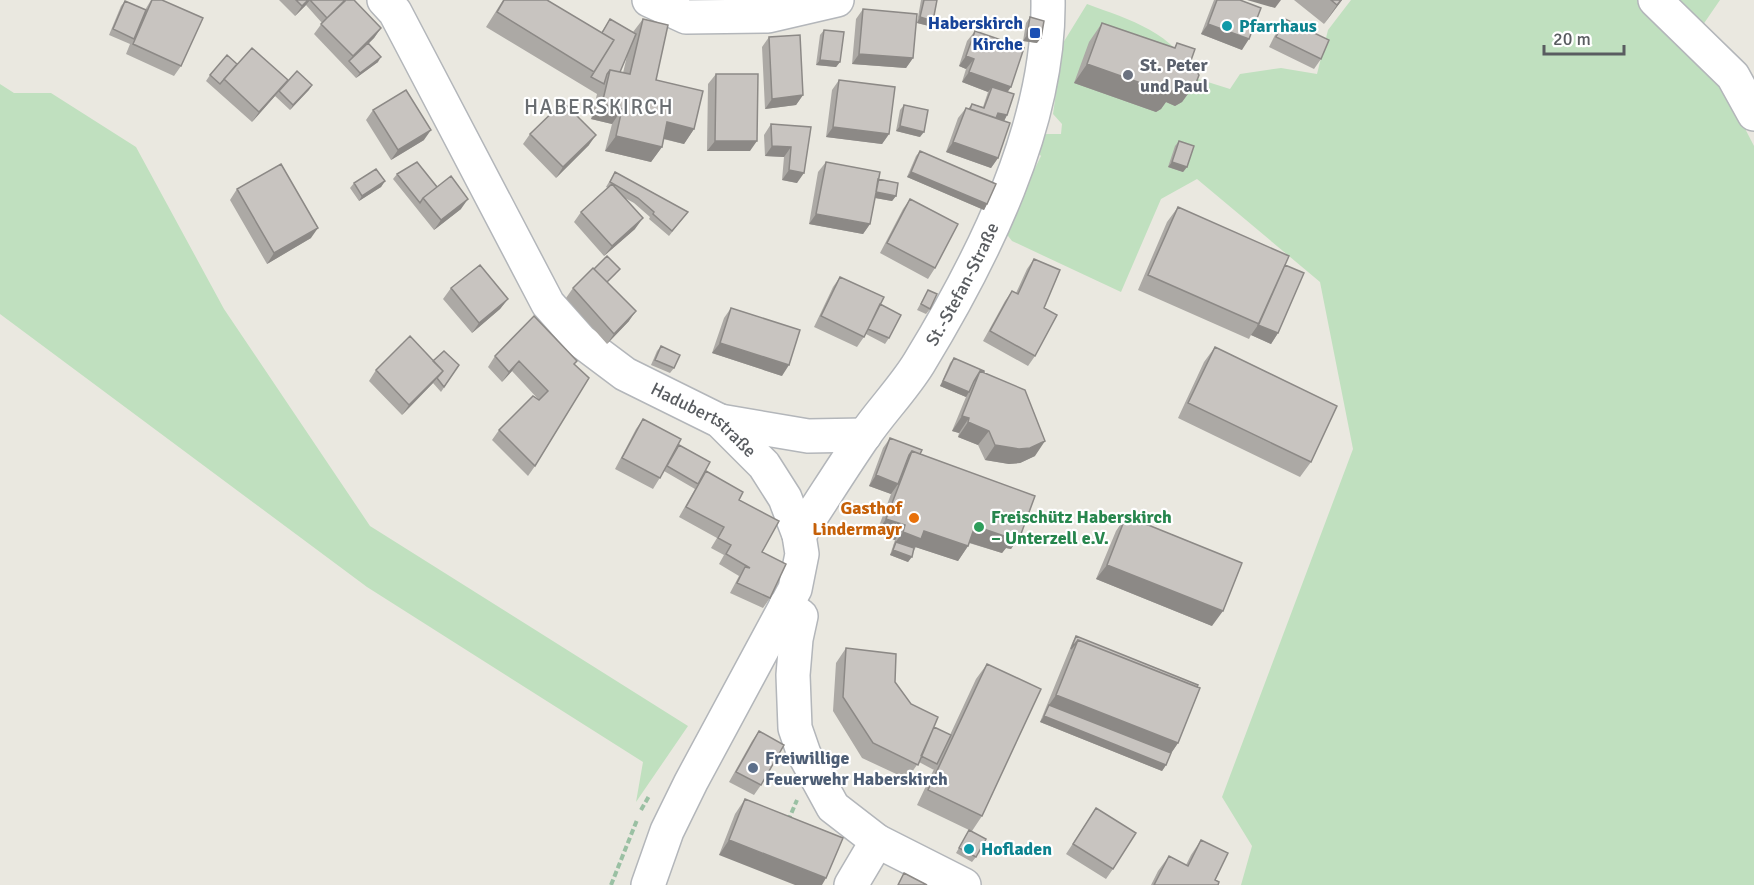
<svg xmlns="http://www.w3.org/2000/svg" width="1754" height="885" font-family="Signika,sans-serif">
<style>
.green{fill:#c0e0bf}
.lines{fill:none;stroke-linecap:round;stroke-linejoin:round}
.minor-casing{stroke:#b3b6ba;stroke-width:36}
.path{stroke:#9ac0a3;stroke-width:4;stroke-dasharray:6 3;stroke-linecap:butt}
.minor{stroke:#fff;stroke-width:33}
.wall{fill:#aca9a5;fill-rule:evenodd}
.shaded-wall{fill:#8c8986}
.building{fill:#c8c4c0;stroke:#8c8986;stroke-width:1.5}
.culture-dot{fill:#0f9aa8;stroke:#fff;stroke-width:2}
.transit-dot{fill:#1a4fb4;stroke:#fff;stroke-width:2}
.worship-dot{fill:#6b7280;stroke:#fff;stroke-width:2}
.food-dot{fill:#e8710a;stroke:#fff;stroke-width:2}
.leisure-dot{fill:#2e9e5b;stroke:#fff;stroke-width:2}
.service-dot{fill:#5c6f8a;stroke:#fff;stroke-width:2}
.labels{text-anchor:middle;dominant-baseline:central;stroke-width:4.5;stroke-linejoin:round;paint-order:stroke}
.transit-label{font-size:18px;font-weight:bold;fill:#164399;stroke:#fff;text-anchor:end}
.culture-label{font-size:18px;font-weight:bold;fill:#0d838f;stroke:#fff;text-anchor:start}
.worship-label{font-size:18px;font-weight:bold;fill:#5b616d;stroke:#fff;text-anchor:start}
.street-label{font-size:18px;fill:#595c60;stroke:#fff}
.food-label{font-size:18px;font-weight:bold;fill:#c56008;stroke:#fff;text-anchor:end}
.leisure-label{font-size:18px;font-weight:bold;fill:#27864d;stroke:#fff;text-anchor:start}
.service-label{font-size:18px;font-weight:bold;fill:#4e5e75;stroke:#fff;text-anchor:start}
.quarter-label{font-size:21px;letter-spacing:1.5px;fill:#6a6e72;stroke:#fff}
</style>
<rect width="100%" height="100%" fill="#eae8e0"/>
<!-- green -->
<path class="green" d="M1351,0H1650L1723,86L1754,146V885H1241L1252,846L1222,797L1353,449L1320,282L1197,179L1161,199L1121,292L1012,241L1005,232L1006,226L1041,156L1037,151L1042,134H1061L1062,124L1053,114L1063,43L1087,4C1130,20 1175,32 1195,78L1230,89L1240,74L1281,68L1317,74L1328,30Z
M1658,0H1720L1696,35Z
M0,84L14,93H51L136,147L224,309L370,526L688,726L636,802L643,762L367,587L0,314Z"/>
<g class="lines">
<!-- minor casing -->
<g class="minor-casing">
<g id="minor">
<path id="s1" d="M384,0L395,12L548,304L581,341L625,374L720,421L764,465L785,498L799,535L802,554L795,589L691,782L667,831L648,885"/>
<path d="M649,0L686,17L768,16L837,0"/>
<path d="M1655,0L1733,76L1754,114"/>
<path d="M720,421L808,436L865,435"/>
<path id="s2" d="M799,535C821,502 842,468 864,436C881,411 903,389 919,363C983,258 1050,125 1048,0"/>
<path d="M786,605L801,616L796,639L793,675L795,728L804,754L833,807L877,841L964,885"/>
<path d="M851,885L877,841"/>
</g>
</g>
<!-- path -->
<path class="path" d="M641,810L649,796
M788,821L797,800
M611,885L637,820"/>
<!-- minor -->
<use href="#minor" class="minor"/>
</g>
<!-- wall -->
<path class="wall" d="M151,0H162L181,66L174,76L126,54L130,44L109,35L121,6L125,1L145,10Z
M279,0H344L381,28L374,38L368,44L378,62L356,78L314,34L322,23L306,5L295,16Z
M503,0H547L601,33L610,19L633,32L643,19L656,80L694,129L684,144L663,139L662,147L651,162L605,151L612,124L591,119L597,94L486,27ZM627,56L623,73L620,72Z
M921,0H937L929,26L917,23Z
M1214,0H1240L1242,50L1201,34Z
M1294,0H1342L1324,24Z
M863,9L913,58L906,68L852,64L856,19Z
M1030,17L1037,43L1023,41L1026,23Z
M1285,19L1321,59L1314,69L1269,47L1278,29Z
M1102,23L1174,48L1177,43L1189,66L1196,83L1182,102L1175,106L1166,102L1161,109L1156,112L1074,83L1089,42Z
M824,30L840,62L836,67L816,65L820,35Z
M975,31L1011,87L1007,92V115L1004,121L998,158L991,168L946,152L958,118L966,108L968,109L972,104L983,107L988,92L962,82L966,69L959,66L967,41Z
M769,37L803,95L796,105L765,109L762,47Z
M237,64L284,85H312L290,110L275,96L252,122L206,81L210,75Z
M716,74L750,151H707L708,84Z
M839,80L889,134L882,144L826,137L832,90Z
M904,105L920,137L896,131L900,110Z
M373,110L424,140L391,160L366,120Z
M771,124L811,127L797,183L782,180L784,157L765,156L764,135Z
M530,134L589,145L556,178L523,144Z
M1179,141L1187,167L1183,172L1168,167L1175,146Z
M920,151L987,204L984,210L907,177L916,156Z
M826,162L878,179L896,196L892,201L875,198L870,224L863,234L809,224L818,172Z
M615,172L688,212L669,236L649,219L650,217L634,203L625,198L635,229L604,256L574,222L581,212L608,188L606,187Z
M397,174L437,187L461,209L434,230L393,179Z
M385,181L381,187L359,201L350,188L354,183Z
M237,189L311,238L267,264L230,200Z
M910,199L935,268L928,279L880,253L903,209Z
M1178,207L1285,265L1278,333L1271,344L1251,335L1249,339L1138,290L1167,222Z
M1034,259L1035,356L1028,366L983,341L1005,301L1012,291L1016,293L1027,269Z
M616,274L607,282L629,321L607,344L566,298L573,288Z
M840,277L880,304L889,338L885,344L866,334L857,347L814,327L833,287Z
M451,288L508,299L500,309L472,333L443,299Z
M928,290L930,309L926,314L917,310Z
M731,308L782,376L712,353L724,318Z
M661,346L674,368L670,373L651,365L657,351Z
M1215,347L1311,462L1300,477L1178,418L1204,362Z
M495,356L577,361L574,364L535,466L528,476L492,440L499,430L539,400L512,371L502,382L488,367Z
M954,358L984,372L1035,456L1020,463L1009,464L985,460L978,445L958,437L959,433L952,431L966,397L940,386L950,363Z
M433,361L459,365L441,392L433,383L402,415L369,381L376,370Z
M643,419L679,445L702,477L739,500L762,552L770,598L763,608L730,593L739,576L719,564L724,555L711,548L717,538L679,517L695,489L664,471L653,489L615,469L636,429Z
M890,438L920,454L1021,534L1011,549L1006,548L1002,553L969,543L968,546L958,561L916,547L908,562L890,555L895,540L876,534L891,494L869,486L883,448Z
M1126,516L1212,626L1096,579L1116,531Z
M1076,636L1178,743L1171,753L1166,765L1162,771L1040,722L1073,641Z
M846,648L895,682L911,704L934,727L950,735L976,679L987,664L982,816L972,831L976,857L972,862L956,853L969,830L917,805L934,769V770L919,762L907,779L862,758L833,711L836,663Z
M759,731L761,785L754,795L729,782L752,741Z
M745,799L843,838L719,855L735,814Z
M1096,808L1113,869L1106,879L1066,854Z
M1201,840L1218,885H1151L1158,871L1169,856L1186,865L1191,855Z"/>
<!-- shaded-wall -->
<path class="shaded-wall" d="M308,0H310L306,5L295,16L302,6Z
M1247,0H1281L1275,8Z
M1341,0H1342L1324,24L1337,5Z
M920,17L933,21L929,26L917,23Z
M1208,24L1249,39L1242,50L1201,34Z
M381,28L374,38L350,62L349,61L353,56Z
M1027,35L1041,38L1037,43L1023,41Z
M859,54L913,58L906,68L852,64Z
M966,56L974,59L966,69L959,66Z
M381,57L378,62L356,78L360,73Z
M820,60L840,62L836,67L816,65Z
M1087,64L1177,83H1196L1182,102L1175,106L1166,102L1161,109L1156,112L1074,83Z
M969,72L1011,87L1004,97L992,87L988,92L962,82Z
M288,80L275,96L252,122L259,112Z
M312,85L309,90L290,110L293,105Z
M803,95L796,105L765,109L772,99Z
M602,104L622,109L612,124L591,119Z
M998,113L1007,115L1004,121L994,118Z
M667,122L694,129L684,144L657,137Z
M900,126L924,132L920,137L896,131Z
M833,127L889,134L882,144L826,137Z
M431,130L424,140L391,160L398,150Z
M596,135L589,145L556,178L563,167Z
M616,136L662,147L651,162L605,151Z
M715,141H757L750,151H707Z
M953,142L998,158L991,168L946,152Z
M772,146L791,147L784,157L765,156Z
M1172,162L1187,167L1183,172L1168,167Z
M789,170L804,173L797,183L782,180Z
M911,172L987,204L984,210L907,177Z
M385,181L381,187L359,201L362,196Z
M874,192L896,196L892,201L870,197Z
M468,199L461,209L434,230L441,220Z
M816,214L870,224L863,234L809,224Z
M643,218L635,229L604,256L612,246Z
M318,228L311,238L267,264L274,253Z
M508,299L500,309L472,333L479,323Z
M636,311L629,321L607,344L614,334Z
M1258,325L1278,333L1271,344L1251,335Z
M720,343L789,365L782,376L712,353Z
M519,361L512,371L502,382L509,372Z
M443,371L433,383L402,415L409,405Z
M943,381L969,392L966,397L940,386Z
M962,416L969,418L959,433L952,431Z
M968,422L989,431L978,445L958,437Z
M1045,441L1035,456L1020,463L1009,464L985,460L995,445Z
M876,475L898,484L891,494L869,486Z
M886,519L905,525L895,540L876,534Z
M975,526L1021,534L1011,549L1006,548L1002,553L964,541Z
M924,531L968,546L958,561L915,547L911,554L896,542L892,547L903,532Z
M893,550L912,557L908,562L890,555Z
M1107,565L1223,611L1212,626L1096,579Z
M1056,695L1178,743L1168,758L1049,705Z
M1044,716L1166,765L1162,771L1040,722Z
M729,840L826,878L822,885H795L719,855Z"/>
<!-- building -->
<path class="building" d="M152,0H162L203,18L181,66L133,44Z
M296,0H308L302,6Z
M310,0H344L345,1L327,18Z
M345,0H354L381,28L353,56L321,24Z
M504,0H547L614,40L594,72L497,12Z
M924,0H937L933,21L920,17Z
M1217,0H1240L1261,8L1249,39L1208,24Z
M1331,0H1341L1337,5Z
M125,1L146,10L134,39L113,29Z
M863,9L917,14L913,58L859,54Z
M1030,17L1044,21L1041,38L1027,35Z
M610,19L636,34L620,72L610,70L607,74L604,84L591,77L614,40L602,33Z
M643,19L668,25L656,80L703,91L694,129L667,122L662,147L616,136L622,109L602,104L610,70L630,74Z
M1285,19L1329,40L1321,59L1276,37Z
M1102,23L1175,48L1177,43L1195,49L1189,66L1194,68L1199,75L1196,83L1188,87L1177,83L1174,90L1169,93L1087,64Z
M824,30L844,32L840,62L820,60Z
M975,31L1024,48L1011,87L969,72L974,59L966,56Z
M800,35L803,95L772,99L769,37Z
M368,43L381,57L360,73L349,61Z
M252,48L288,80L259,112L224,79Z
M227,55L237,64L220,84L210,75Z
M297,71L312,85L293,105L279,91Z
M716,74H758L757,141H715Z
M839,80L895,87L889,134L833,127Z
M992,87L1014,94L1007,115L998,113L996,118L970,109L972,104L984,108Z
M406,90L431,130L398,150L373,110Z
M563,102L596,135L563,167L530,134Z
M904,105L928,110L924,132L900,126Z
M966,108L1010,123L998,158L953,142Z
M771,124L811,127L804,173L789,170L791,147L772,146Z
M1179,141L1194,146L1187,167L1172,162Z
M920,151L996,184L987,204L911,172Z
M417,162L437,187L423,198L420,203L397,174Z
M826,162L880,172L870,224L816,214Z
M281,164L318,228L274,253L237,189Z
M376,169L385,181L362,196L354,183Z
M615,172L688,212L672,231L653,214L654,212L638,198L610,182Z
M451,176L468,199L441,220L423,198Z
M878,179L898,183L896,196L876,192Z
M612,184L643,218L612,246L581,212Z
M910,199L958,224L935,268L887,243Z
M1178,207L1289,256L1259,324L1148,275Z
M607,256L620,269L607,282L594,269Z
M1034,259L1060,270L1044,308L1057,315L1035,356L990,331L1012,291L1018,294Z
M480,265L508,299L479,323L451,288Z
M1285,265L1304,273L1278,333L1258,325Z
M593,268L636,311L614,334L573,288Z
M840,277L884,297L864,337L821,316Z
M928,290L937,294L930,309L921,304Z
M880,304L901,315L889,338L868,329Z
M731,308L800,330L789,365L720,343Z
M534,316L577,361L574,364L589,378L535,466L499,430L533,396L539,400L548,391L519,361L509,372L495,356Z
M410,336L443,371L409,405L376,370Z
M661,346L680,355L674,368L655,360Z
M1215,347L1337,406L1311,462L1188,403Z
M444,351L459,365L444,387L437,378L443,371L433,361Z
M954,358L984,371V372L980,371L974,381L969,392L943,381Z
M980,371L1025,390L1045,441L1030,448L1019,449L995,445L989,431L968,422L969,418L962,416Z
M643,419L681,439L660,478L622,458Z
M890,438L922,450L920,454L912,451L909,455L898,484L876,475Z
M679,445L710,462L698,484L667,466Z
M912,451L1035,496L1021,534L1015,533L1013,539L975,526L968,546L924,531L921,539L903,532L905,525L886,519Z
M706,471L743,492L739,500L779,521L762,552L786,564L770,598L737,583L745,567L750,568L726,554L731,545L718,538L724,527L686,507Z
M1126,516L1242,563L1223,611L1107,565Z
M896,542L914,548L912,557L893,550Z
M1076,636L1198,685L1197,687L1078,640L1071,649Z
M1078,640L1200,688L1178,743L1056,695Z
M846,648L896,654L895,682L911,704L938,717L918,765L873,743L843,697Z
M987,664L1041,689L982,816L928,790Z
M1049,705L1171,753L1166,765L1044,716Z
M934,727L951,735L937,764L921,756Z
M759,731L784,745L761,785L736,772Z
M745,799L843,838L826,878L729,840Z
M1096,808L1136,833L1113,869L1073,844Z
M969,830L986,839L976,857L959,848Z
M1201,840L1228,853L1215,880L1219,882L1218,885H1154L1169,856L1188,866Z
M904,873L927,885H898Z"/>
<!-- markers -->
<g class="culture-dot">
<circle cx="1227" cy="26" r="6"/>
<circle cx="969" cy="849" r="6"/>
</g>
<rect class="transit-dot" x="1029" y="27" width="12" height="12" rx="3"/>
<circle class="worship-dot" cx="1128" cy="75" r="6"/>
<circle class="food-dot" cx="914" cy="518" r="6"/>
<circle class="leisure-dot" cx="979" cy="527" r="6"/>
<circle class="service-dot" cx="753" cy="768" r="6"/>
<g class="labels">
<!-- transit labels -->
<g class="transit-label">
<text x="1023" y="23">Haberskirch<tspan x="1023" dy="21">Kirche</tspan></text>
</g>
<!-- culture labels -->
<g class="culture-label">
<text x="1239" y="26">Pfarrhaus</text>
<text x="981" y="849">Hofladen</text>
</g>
<!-- worship labels -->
<g class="worship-label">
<text x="1140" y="65">St. Peter<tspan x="1140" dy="21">und Paul</tspan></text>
</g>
<!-- street labels -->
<g class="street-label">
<text stroke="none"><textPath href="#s2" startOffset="300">St.-Stefan-Straße</textPath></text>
<text stroke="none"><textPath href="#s1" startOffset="542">Hadubertstraße</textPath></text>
</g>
<!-- food labels -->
<g class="food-label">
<text x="902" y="508">Gasthof<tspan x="902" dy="21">Lindermayr</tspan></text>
</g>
<!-- leisure labels -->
<g class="leisure-label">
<text x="991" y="517">Freischütz Haberskirch<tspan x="991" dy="21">– Unterzell e.V.</tspan></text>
</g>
<!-- service labels -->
<g class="service-label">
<text x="765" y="758">Freiwillige<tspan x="765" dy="21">Feuerwehr Haberskirch</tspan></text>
</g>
<!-- quarter labels -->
<g class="quarter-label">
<text x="599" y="107">HABERSKIRCH</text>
</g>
</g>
<!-- scale -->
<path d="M1544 45v9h80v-9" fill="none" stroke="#595c60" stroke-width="3"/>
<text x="1553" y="45" font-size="18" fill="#595c60" stroke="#ffffff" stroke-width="4.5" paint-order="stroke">20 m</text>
</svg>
